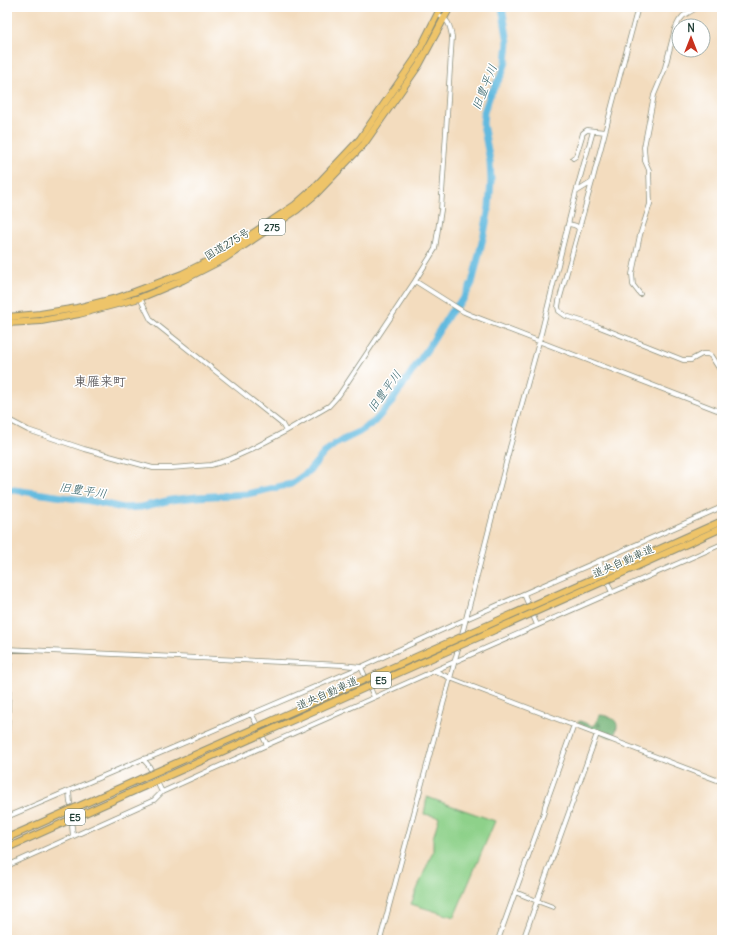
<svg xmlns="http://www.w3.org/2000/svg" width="729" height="947" font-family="Delius,'Klee One',sans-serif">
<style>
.green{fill:#8ed18a;stroke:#56875f}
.forest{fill:url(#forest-firs);stroke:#487855}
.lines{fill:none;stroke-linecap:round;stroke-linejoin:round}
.river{stroke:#62badf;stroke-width:7}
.minor-tunnel{stroke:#c9bca2;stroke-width:4;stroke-dasharray:4 2;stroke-linecap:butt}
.minor-casing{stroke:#898c79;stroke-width:5.5}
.highway-casing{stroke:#898c79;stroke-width:8}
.minor{stroke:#fff;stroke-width:4}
.highway{stroke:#eec469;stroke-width:6}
.highway-bridge-casing{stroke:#898c79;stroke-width:8;stroke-linecap:butt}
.highway-bridge{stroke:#eec469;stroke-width:6}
.labels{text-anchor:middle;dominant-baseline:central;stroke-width:3;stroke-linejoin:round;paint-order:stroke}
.shield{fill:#fff;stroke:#627771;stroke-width:1}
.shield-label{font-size:10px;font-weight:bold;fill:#1f3d34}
.street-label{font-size:11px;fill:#1f3d34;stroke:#fff}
.water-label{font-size:12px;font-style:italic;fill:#336267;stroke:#fff}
.quarter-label{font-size:13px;font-weight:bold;fill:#615f62;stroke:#fff}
</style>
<defs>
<pattern id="forest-firs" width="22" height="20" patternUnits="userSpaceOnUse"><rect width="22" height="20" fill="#72b376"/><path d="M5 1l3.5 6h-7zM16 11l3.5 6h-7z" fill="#5d9362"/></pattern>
</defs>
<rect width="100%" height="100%" fill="#fff"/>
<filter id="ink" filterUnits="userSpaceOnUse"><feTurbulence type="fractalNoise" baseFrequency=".025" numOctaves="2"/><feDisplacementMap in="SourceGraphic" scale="8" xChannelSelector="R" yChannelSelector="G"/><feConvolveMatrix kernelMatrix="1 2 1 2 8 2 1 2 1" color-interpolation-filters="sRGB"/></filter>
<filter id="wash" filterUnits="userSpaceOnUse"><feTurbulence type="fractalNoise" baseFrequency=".012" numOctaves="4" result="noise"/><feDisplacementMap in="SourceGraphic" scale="16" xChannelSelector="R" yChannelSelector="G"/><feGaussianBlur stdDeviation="0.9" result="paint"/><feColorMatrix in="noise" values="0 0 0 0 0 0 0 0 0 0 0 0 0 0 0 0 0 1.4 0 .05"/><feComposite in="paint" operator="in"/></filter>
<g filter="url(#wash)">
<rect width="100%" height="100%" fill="#f3dcbe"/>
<!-- green -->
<path class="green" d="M427,797L495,821L454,917L411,904L433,851V838L439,817L424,814Z"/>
<!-- forest -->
<path class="forest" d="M601,715C607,716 617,718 617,726C617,729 615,733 614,736L612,737H610L578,723V722L580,721L593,726H594L599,716Z"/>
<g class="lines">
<!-- river -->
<path class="river" d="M7,489L91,501L123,508L141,507L171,500L197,497L247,494L291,484L308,472L325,452L335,444L359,432L374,422L390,404L432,342L450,313L464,298L472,283L484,234L489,207L491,181L490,161L483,124L484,112L490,95L502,74L506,62L508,42L502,7"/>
</g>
</g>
<g filter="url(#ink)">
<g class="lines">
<!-- minor-tunnel -->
<path class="minor-tunnel" d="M70,803L72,826"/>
<!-- minor casing -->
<g class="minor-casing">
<path id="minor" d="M573,158L576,156L583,133L587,130L605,132L638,7
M592,182L559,301L558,307L559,311L566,316L597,326L683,360H691L702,354H708L711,356L722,373
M576,192L592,182L605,132
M568,224C573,225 578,225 579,230
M415,281L464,312L471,315L722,412
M640,294L633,285L632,274L640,235L650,204L649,170L645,161L644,147L654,95L664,71L675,29L679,21L683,16L698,7
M140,298L151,320L282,424L286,431
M7,419L28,430L84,449L153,468H171L211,465L228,460L248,451L286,431L329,406L339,395L415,281L435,249L441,210L452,37C450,25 449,20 437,14
M599,561L612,593
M524,594L537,625
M461,638L510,447L539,342L576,192L593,131
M7,649L343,665L361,667L374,697
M435,671L450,678L722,782
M251,713L267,745
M7,742L10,650
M143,759L149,766L162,792
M69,791L70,803
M7,817L143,759L151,757L361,667L466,619L722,507
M72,826L73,836
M7,866L154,800L162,792L206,772L454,662L722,544
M515,892L537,901L523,940
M553,907L537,901L597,734
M380,940L459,645
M498,940L544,812L545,806L574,725"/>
</g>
<!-- highway casing -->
<g class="highway-casing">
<path id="highway" d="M7,317L40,314L77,308L117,298L134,292L182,274L222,254L295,205L312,190L360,139L415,59L441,7
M7,323L41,321L79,314L140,298L183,280L224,259L297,210L316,194L364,144L419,65L450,7
M617,568L722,521
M620,574L722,528
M7,838L140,779
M7,848L143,787"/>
</g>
<!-- minor -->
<use href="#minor" class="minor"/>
<!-- highway -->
<use href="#highway" class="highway"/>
<!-- highway-bridge casing -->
<g class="highway-bridge-casing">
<path id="highway-bridge" d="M140,779L617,568
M143,787L620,574"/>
</g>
<!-- highway-bridge -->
<use href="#highway-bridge" class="highway-bridge"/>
</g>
</g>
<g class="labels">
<!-- shield labels -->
<g class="shield">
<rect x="259" y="219" width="26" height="16" rx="3"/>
<rect x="371" y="672" width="20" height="16" rx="3"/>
<rect x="65" y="809" width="20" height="16" rx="3"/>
</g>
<g class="shield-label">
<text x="272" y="227">275</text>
<text x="381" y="680">E5</text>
<text x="75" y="817">E5</text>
</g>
<!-- street labels -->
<g class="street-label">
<text transform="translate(227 244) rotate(-31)">国道275号</text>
<text transform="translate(623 561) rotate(-24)">道央自動車道</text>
<text transform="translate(327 693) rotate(-24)">道央自動車道</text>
</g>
<!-- water labels -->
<g class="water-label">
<text transform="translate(484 87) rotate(-68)">旧豊平川</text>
<text transform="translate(384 391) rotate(-54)">旧豊平川</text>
<text transform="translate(83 490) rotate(9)">旧豊平川</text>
</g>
<!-- quarter labels -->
<g class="quarter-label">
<text x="100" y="381">東雁来町</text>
</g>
</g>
<!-- margin -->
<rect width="729" height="947" fill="none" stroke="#fff" stroke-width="24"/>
<!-- north arrow -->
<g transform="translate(691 38)"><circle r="19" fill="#ffffff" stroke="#a5b1ae"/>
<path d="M0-3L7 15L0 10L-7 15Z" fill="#c8321e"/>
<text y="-6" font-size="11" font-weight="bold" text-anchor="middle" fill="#1f3d34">N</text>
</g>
</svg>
